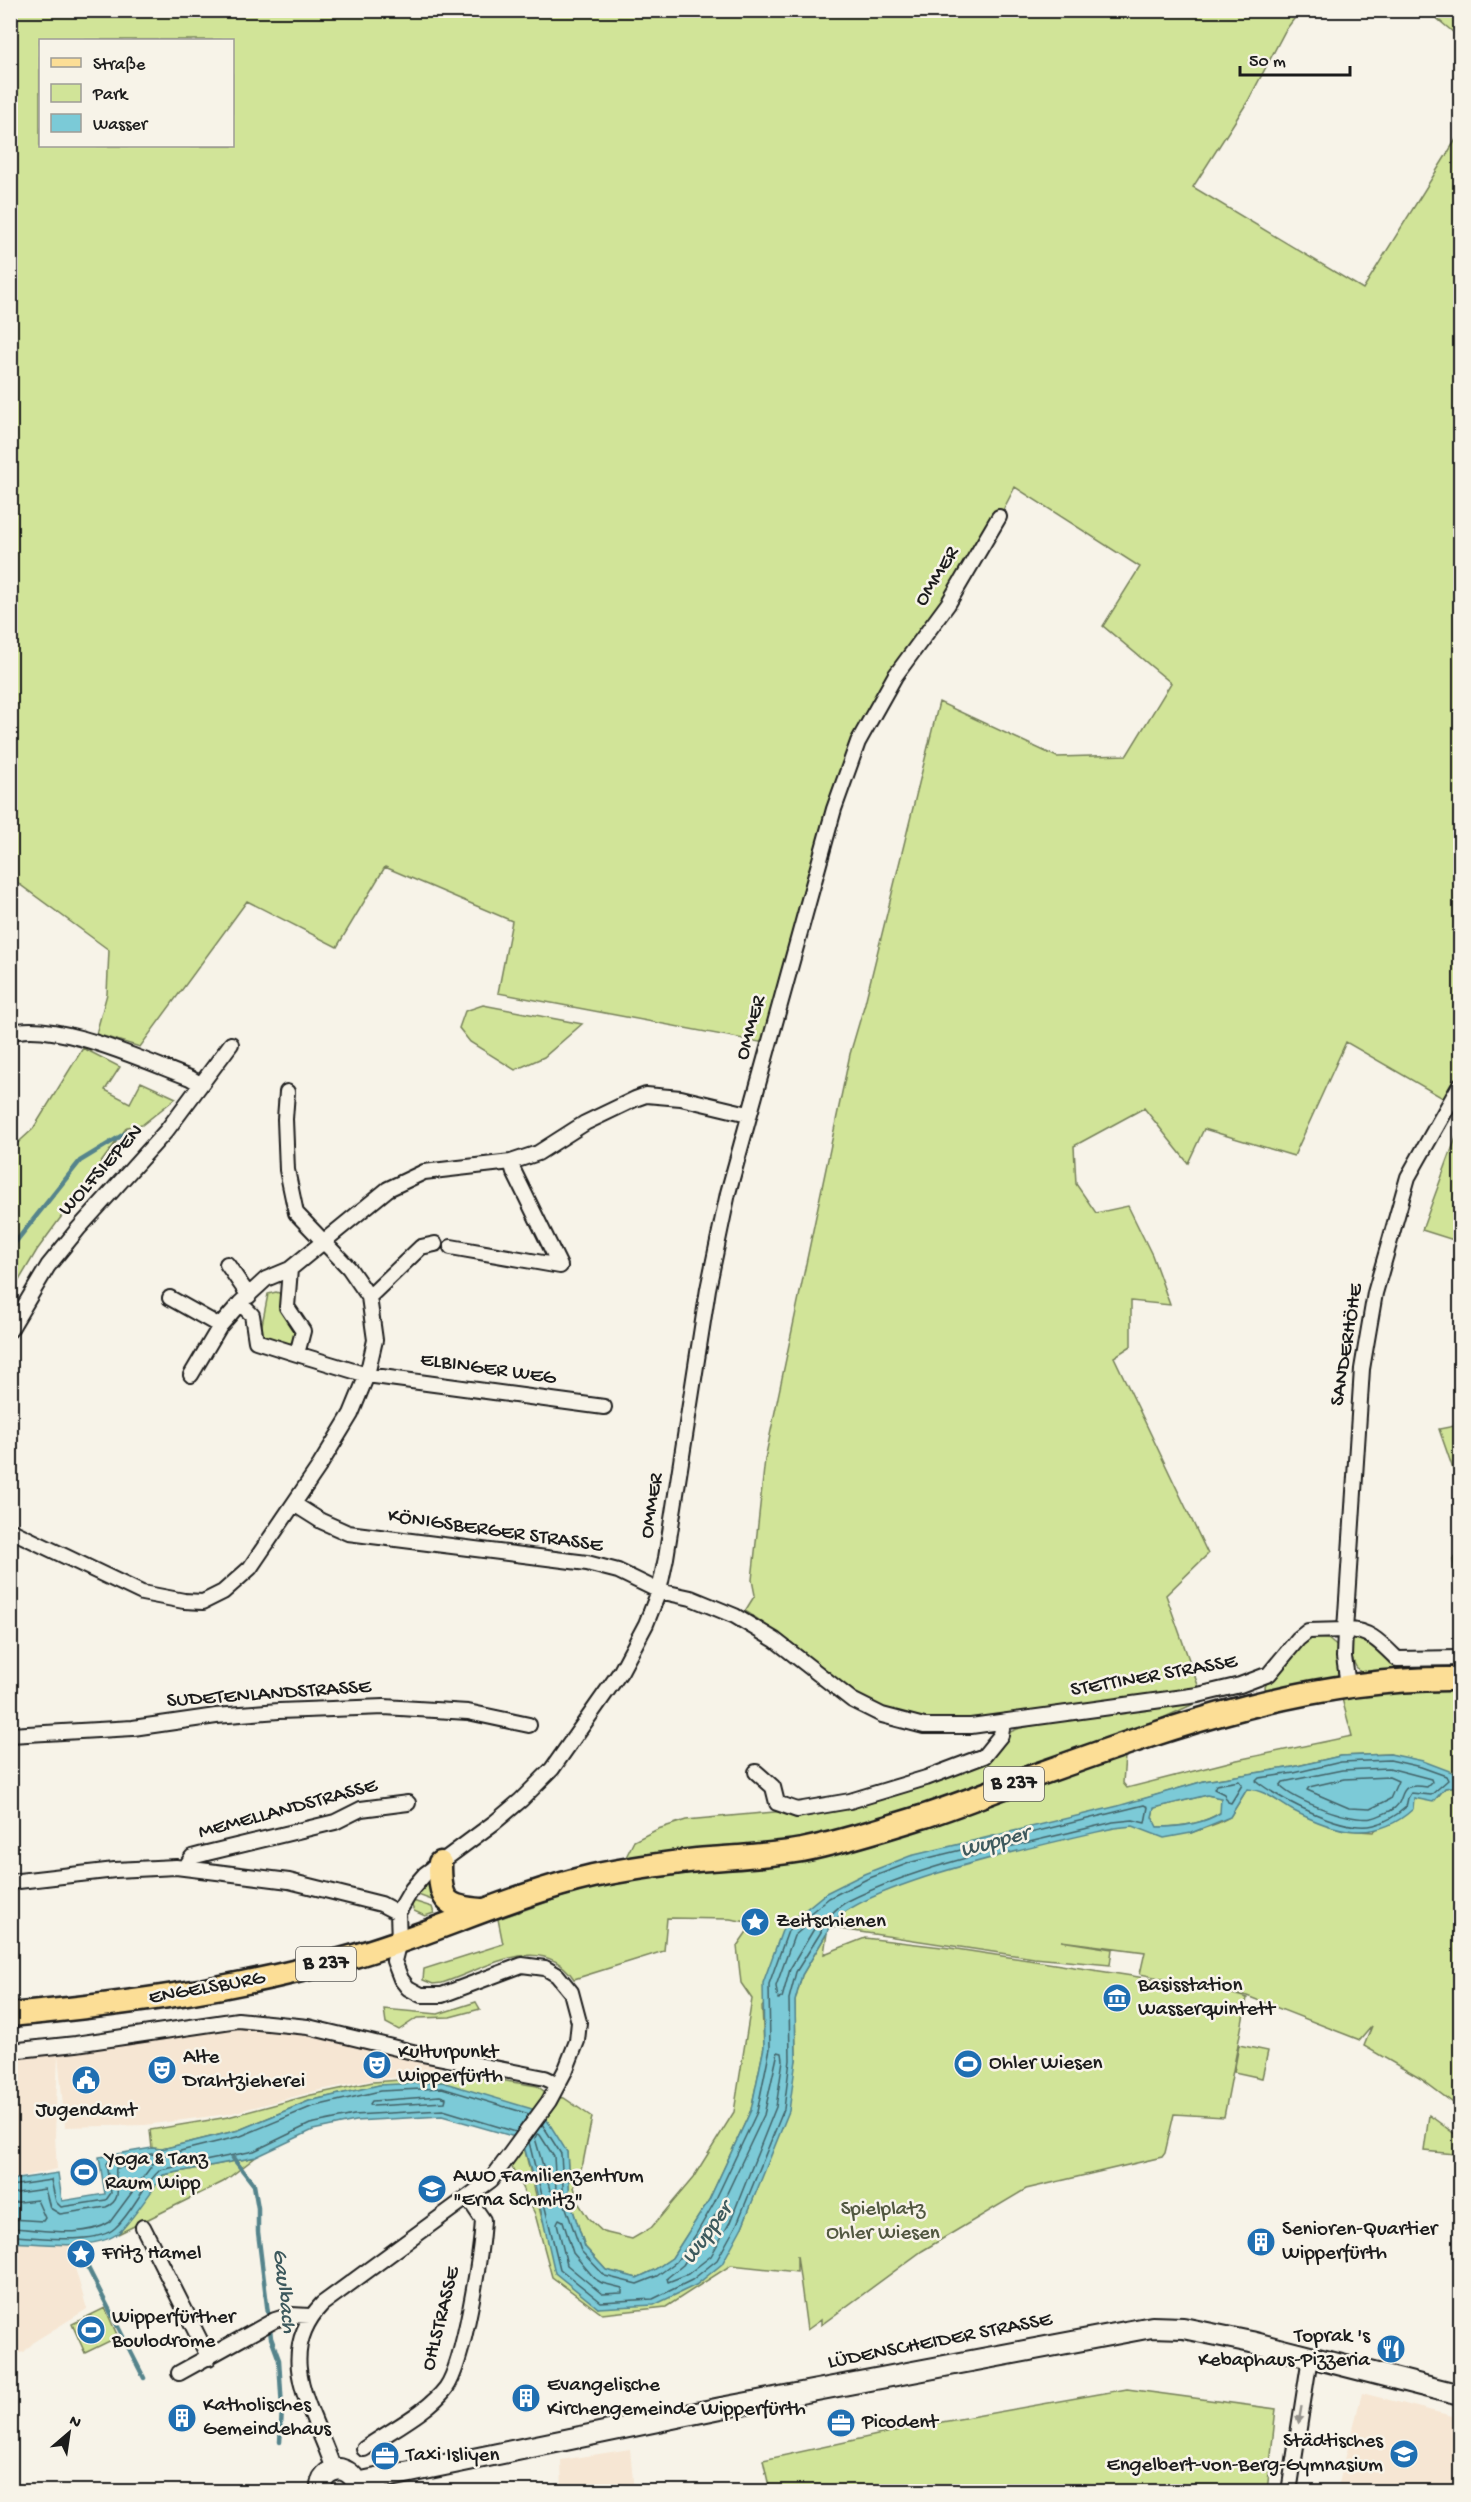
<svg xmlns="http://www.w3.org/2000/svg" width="1471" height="2502" font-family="'Gochi Hand',sans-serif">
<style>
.built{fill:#f6e6d3}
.green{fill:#d1e498;stroke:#76805a;stroke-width:1.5;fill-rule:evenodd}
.water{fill:#7bcad7;stroke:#55848c;stroke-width:1.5;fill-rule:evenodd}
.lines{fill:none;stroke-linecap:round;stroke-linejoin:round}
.shore{stroke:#426267;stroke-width:1.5}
.stream{stroke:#55848c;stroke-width:4.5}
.minor-casing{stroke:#1c1c1c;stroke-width:18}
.secondary-casing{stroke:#1c1c1c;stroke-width:24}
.primary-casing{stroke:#1c1c1c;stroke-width:27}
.minor{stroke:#f7f3e8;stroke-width:14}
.secondary{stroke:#f7f3e8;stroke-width:20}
.primary{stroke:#fcde96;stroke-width:22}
.oneway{fill:#94928c}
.labels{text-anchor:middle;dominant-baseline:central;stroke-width:5;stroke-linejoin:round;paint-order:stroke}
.shield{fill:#f7f3e8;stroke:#5e5c59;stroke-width:1.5}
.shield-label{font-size:20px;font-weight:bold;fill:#1c1c1c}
.street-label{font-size:21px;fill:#1c1c1c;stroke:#f7f3e8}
.poi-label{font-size:21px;fill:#1c1c1c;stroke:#f7f3e8;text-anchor:start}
.park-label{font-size:21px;fill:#525841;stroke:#f7f3e8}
.water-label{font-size:22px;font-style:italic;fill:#3d595d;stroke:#f7f3e8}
</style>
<rect width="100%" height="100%" fill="#f7f3e8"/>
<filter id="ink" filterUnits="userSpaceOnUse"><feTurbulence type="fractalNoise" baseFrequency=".0167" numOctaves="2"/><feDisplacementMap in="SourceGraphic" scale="12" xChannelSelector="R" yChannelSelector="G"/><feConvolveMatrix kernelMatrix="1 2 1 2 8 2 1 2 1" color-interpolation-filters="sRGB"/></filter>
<g filter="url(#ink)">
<!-- built -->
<path class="built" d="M238,2022L305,2032L403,2053L441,2066L440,2072L373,2080L320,2090L228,2114L145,2125L65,2127L58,2054L55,2136L57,2169L11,2179L10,2051Z
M11,2242L68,2244L87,2309L35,2341L24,2352L11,2355Z
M1362,2393L1460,2418V2491H1337Z
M630,2449L634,2491H562L561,2460Z"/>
<!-- green -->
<path class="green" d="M11,11H1300L1285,31L1248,101L1193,187L1363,289L1460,133V1108L1346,1042L1294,1156L1204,1129L1188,1163L1144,1108L1074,1146L1076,1184L1096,1213L1128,1206L1152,1255L1170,1305L1131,1301V1346L1114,1357L1208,1554L1166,1595L1199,1688C1146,1695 1094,1703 1041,1710C1006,1715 971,1722 936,1720C912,1719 883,1712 862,1699C820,1674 787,1636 745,1611L755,1595L752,1580L765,1459L850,1054L865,1003L939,702L1057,757L1127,755L1171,683L1103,626L1140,567L1015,487L989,537L858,742L770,1044L498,993L512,921L385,867L337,947L247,901L140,1047L96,1034L107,994L109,950L11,878ZM40,40H232V146H40Z
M1428,11H1460V38Z
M483,1005L582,1024L544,1057L515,1070L470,1042L459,1028L465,1011Z
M83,1048L120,1067L105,1090L130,1103L141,1082L176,1098L142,1125L127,1127L37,1250L11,1294V1149L33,1129Z
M1460,1127V1242L1422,1230Z
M276,1292L282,1294L297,1328L294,1345L259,1340L268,1294Z
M1460,1425V1489L1439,1429Z
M1460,1550V1590H1457L1453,1559Z
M1356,1634L1372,1639L1395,1662L1460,1658V1672L1363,1675C1352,1665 1346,1647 1356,1634Z
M1309,1637L1328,1639L1339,1648L1338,1680L1267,1693L1265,1687L1268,1680L1286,1664L1294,1651Z
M1460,1687V1775L1390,1754L1340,1756L1293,1767L1204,1781L1137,1801L1156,1826L1152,1817L1154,1808L1207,1795L1221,1798V1812C1203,1824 1178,1827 1157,1827L1191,1833L1218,1823L1230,1817L1247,1789L1260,1790L1295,1811L1344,1830L1373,1832L1413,1798L1435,1800L1445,1788L1457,1786L1460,1788V2108L1421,2079L1364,2046L1372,2026L1360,2040L1247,1996L1140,1974L1145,1952L1061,1941L1112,1949L1110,1965L1034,1958L840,1929L852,1926L828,1928L833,1922L762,2007L764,2047L751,2110L709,2200L672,2258L654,2270L637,2278L606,2270L585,2247L570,2201L567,2152L380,2085L309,2101L239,2130L162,2149L152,2148L150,2130L228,2117L311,2095L373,2082L468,2075L537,2086L552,2097L564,2098L592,2117L583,2163L574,2187L579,2204L588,2218L603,2232L632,2239L651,2228L693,2178L734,2112L752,1999L741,1983L737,1946L753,1923L730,1919L667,1918L664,1951L574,1979C541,1930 483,1970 442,1983L433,1984L423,1980L424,1969L503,1944L498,1919L615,1879L634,1841L658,1829L686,1820L797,1810L926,1778L1006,1739L1010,1732L1020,1728L1088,1715L1196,1703L1119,1738L1125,1756L1123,1783L1127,1788L1237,1760L1352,1736L1341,1695Z
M430,1882L437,1902L418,1895Z
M413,1901L432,1907L434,1913L425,1916L414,1911L412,1906Z
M827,1933L824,1954L865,1938L950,1948L1145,1978L1218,1990L1247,1998L1224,2117L1174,2114L1165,2153L1162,2157L1026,2189L922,2251L821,2325V2320L807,2330L797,2255V2272L731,2265L666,2307L602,2314L552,2277L535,2214L508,2159L522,2139L542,2219L598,2308L742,2227L760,2181L796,2060L795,2001L802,1975Z
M476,2002L480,2009L450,2017L417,2018L399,2030L386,2023L384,2009L438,2014Z
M1239,2045L1268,2051L1262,2078L1234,2072Z
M1429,2115L1460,2138V2148L1455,2154L1424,2151Z
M256,2157L223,2182L118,2234L163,2175Z
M105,2308L118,2337L85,2353L72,2324Z
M1127,2389L1276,2409L1267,2491H770L763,2460L914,2427Z"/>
<!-- water -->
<path class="water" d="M1390,1754L1423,1761L1460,1775V1788L1457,1786L1445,1788L1433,1802L1414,1798L1413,1809C1375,1844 1334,1832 1292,1810C1276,1801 1266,1790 1247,1789L1230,1817L1191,1833L1164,1838L1133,1826L1114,1828C1068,1839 834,1888 827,1933L802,1975L795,2001L796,2060L789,2111L742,2227L722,2264L696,2285L654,2305L598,2308L555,2273L536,2189L522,2139L442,2116L355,2121L313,2130L256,2157L163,2175C153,2189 128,2226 117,2234C93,2251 39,2243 11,2242V2180L58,2173L62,2201L105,2194L99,2157L152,2148L162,2149L239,2130L309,2101L379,2085L442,2082L542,2112L567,2152L570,2201L585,2247L606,2270L637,2278L654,2270L672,2258L709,2200L751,2110L764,2047L763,1983L783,1928L826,1893L864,1874L910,1856L1118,1806L1204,1781L1293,1767L1340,1756ZM1207,1795L1221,1798L1220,1813C1203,1824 1178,1827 1157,1827L1152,1817L1154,1808Z"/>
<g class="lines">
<!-- shore -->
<path class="shore" d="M1390,1760L1421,1767L1446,1776L1448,1780L1431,1795L1411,1793L1408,1798L1406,1807C1397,1815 1386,1822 1374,1825C1343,1833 1280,1799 1256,1781L1259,1778L1294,1773L1341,1762Z
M1389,1768L1431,1779L1432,1782L1427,1787C1392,1781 1410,1801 1390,1811C1385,1813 1378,1817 1372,1818C1351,1822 1295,1801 1280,1786L1283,1782L1342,1770Z
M1389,1777L1398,1781L1390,1799L1370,1809L1349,1808L1307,1790L1309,1787L1344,1779Z
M1239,1781L1242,1785L1231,1803L1228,1802L1224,1794L1214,1789L1216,1785Z
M810,1922L815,1923L814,1929L790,1969L782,1998L778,1999L776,1986L794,1936Z
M778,2052L782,2053L783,2060L776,2107L730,2222L711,2256L688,2274L668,2282L667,2278L683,2265L721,2206L764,2115Z
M440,2096L446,2098L445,2102L373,2106L370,2104L372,2101Z
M537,2134L540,2135L554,2157L556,2189L554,2192L550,2190L535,2138Z
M529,2142L560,2269L601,2302L653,2299L692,2280L717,2260L737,2224L784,2109L790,2060L789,1999L796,1972L821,1932C823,1920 837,1907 848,1901C925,1862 1029,1843 1113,1822L1133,1820L1145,1823L1148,1807L1144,1805L912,1862L867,1879L829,1898L788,1931L769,1984L770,2048L757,2112L714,2203L695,2236L676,2262L657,2276L637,2284L605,2276L581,2251L564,2202L561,2154L542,2124
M10,2186L51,2180L56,2202L61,2207L106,2200L111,2193L106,2164L108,2161L152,2154L164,2155L241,2136L311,2107L380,2091L442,2088L529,2114
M10,2194L45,2189L50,2208L60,2214L106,2207C125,2199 114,2183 116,2168L149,2162L153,2164L110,2222C83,2239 41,2229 10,2228
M10,2203L37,2200L45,2218L43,2221L10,2219
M559,2219L563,2221L573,2253L595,2279L602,2283L622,2288V2293L602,2294L567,2265L557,2223Z
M10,2236C36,2236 95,2246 115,2228C133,2212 142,2186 160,2170L254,2151L310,2124L354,2115L443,2110L516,2132"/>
<!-- stream -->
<path class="stream" d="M10,1249L80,1161L126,1133
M233,2158L254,2185L258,2208V2232L271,2338L279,2360L282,2409L280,2442
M83,2258L144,2378"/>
<!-- minor casing -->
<g class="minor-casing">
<path id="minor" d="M10,1033C52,1018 147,1062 190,1078L200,1084
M1460,1085L1408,1177L1375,1293L1362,1369L1345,1630C1369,1629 1381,1643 1397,1659L1460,1658
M451,1247L560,1266L514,1172L511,1162
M227,1264L249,1296
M369,1297L421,1247L435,1244
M170,1298L220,1326
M240,1303L252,1315L256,1341L297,1354
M10,1330L48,1266L78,1229L167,1130L231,1044
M191,1375L220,1326L240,1303L266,1279L290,1269
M604,1407L367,1375L297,1354L303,1331L287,1307L290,1269L388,1189L424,1172L511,1162L538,1153L585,1123L635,1099L646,1095L681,1098L748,1114
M294,1504L321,1521L348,1533L587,1563L618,1571L659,1591L691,1598L735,1616L775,1640L852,1700L882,1715L924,1726H971L1198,1695L1240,1685L1269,1674L1298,1639L1308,1631L1345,1630L1344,1657L1348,1685
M10,1530L142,1593L184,1601L203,1602L223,1592L250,1568L320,1465L351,1414L367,1375L375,1340L369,1297L349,1268L296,1213L287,1170L285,1119L287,1092
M10,1735L133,1728L216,1716L279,1711L384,1707L468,1712L529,1725
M756,1772L773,1787L777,1803L797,1810L850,1801L926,1778L984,1756L1001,1735L1003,1722
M185,1868L192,1857L207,1853L335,1822L361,1809L408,1803
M10,1882L115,1870L176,1867L289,1881L381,1904L398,1913
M10,2051L76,2044L238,2020L308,2027L417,2053L545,2078L558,2084
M143,2227L209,2358
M179,2373L275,2320L291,2315L310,2316
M364,2449C389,2431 428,2412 446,2388C464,2363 481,2254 483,2220L468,2198
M334,2470C316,2413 271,2358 322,2304L491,2180L549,2101L566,2069L577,2041L579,2022L571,1992L557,1975L545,1968L522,1965L442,1995H421L408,1988L401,1979L394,1961L399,1941L398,1913L412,1889L425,1874L495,1822L521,1800L552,1769L621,1671L646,1624L659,1591L666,1558L708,1289L728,1193L834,809L858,742L895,676L948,604L999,517
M1289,2492L1310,2357"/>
</g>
<!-- secondary casing -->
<g class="secondary-casing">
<path id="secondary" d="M357,2483L721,2408L1152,2327L1183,2328L1251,2342L1460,2395
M321,2492C320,2478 326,2471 340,2469C351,2472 358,2479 357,2492"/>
</g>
<!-- primary casing -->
<g class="primary-casing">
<path id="primary" d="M440,1863C440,1899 443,1907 481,1910
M10,2015C126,2004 239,1989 351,1957C433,1934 510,1895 593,1876C627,1869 663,1864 697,1860C732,1857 767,1856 802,1850C843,1842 885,1828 925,1816C961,1804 996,1790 1031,1777C1171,1727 1310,1676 1460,1679"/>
</g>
<!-- minor -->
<use href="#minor" class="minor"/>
<!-- secondary -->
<use href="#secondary" class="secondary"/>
<!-- primary -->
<use href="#primary" class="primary"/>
</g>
<!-- one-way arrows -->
<defs><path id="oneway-solid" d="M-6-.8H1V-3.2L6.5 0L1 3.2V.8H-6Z" transform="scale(1.5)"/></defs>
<use class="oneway" href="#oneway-solid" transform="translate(1300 2415) rotate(100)"/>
</g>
<!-- icons -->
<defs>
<g id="sight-disc" transform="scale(1.5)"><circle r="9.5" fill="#1f6fb2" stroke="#f7f3e8"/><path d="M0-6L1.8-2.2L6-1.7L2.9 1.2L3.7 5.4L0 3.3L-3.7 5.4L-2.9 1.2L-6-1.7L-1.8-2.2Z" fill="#fff"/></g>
<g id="museum-disc" transform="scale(1.5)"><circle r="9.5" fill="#1f6fb2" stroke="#f7f3e8"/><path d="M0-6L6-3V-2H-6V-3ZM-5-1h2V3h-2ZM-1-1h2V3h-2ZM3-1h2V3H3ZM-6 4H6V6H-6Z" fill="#fff"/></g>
<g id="stadium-disc" transform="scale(1.5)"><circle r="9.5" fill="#1f6fb2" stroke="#f7f3e8"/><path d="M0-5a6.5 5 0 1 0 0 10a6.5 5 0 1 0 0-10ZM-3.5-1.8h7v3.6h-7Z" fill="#fff"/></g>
<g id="theatre-disc" transform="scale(1.5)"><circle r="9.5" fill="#1f6fb2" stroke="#f7f3e8"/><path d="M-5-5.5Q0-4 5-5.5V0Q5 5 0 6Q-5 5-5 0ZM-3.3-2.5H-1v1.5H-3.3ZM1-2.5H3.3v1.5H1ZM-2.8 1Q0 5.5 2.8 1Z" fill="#fff"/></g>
<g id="civic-disc" transform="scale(1.5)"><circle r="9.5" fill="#1f6fb2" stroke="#f7f3e8"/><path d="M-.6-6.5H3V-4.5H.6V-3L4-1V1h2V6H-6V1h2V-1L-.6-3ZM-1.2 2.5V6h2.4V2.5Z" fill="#fff"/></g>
<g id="school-disc" transform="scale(1.5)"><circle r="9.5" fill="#1f6fb2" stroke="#f7f3e8"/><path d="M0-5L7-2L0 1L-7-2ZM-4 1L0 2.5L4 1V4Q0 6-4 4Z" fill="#fff"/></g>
<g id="building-disc" transform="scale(1.5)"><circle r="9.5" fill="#1f6fb2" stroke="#f7f3e8"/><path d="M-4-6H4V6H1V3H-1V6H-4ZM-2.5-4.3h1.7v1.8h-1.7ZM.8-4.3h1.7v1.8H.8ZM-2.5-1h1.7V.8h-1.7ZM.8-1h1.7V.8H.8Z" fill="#fff"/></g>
<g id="restaurant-disc" transform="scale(1.5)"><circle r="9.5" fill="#1f6fb2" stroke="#f7f3e8"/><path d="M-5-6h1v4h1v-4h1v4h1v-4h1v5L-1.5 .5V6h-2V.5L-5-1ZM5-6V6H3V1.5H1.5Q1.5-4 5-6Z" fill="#fff"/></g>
<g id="office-disc" transform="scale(1.5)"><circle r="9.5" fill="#1f6fb2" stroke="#f7f3e8"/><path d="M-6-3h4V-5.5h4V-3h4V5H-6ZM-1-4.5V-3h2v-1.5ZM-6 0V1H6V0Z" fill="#fff"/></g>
</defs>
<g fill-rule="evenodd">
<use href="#sight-disc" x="755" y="1922"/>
<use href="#museum-disc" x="1117" y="1998"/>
<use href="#stadium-disc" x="968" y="2064"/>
<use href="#theatre-disc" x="377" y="2065"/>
<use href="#theatre-disc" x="162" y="2070"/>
<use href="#civic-disc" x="86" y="2080"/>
<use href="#stadium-disc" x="84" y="2172"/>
<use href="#school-disc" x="432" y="2189"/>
<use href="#building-disc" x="1261" y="2242"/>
<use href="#sight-disc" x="81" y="2254"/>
<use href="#stadium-disc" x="91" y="2330"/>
<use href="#restaurant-disc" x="1391" y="2349"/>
<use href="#building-disc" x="526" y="2398"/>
<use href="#building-disc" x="182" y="2418"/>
<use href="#office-disc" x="841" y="2423"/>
<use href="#school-disc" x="1404" y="2454"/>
<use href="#office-disc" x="385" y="2456"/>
</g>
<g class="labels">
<!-- shield labels -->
<g class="shield">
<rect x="984" y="1767" width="60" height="34" rx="4.5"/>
<rect x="296" y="1947" width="60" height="34" rx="4.5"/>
</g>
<g class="shield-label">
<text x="1014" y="1784">B 237</text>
<text x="326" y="1964">B 237</text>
</g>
<!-- street labels -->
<g class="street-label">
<text transform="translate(938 577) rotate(-58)">OMMER</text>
<text transform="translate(752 1028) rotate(-74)">OMMER</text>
<text transform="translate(102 1171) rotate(-48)">WOLFSIEPEN</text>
<text transform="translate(1348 1345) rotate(-81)">SANDERHÖHE</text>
<text transform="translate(488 1370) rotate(8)">ELBINGER WEG</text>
<text transform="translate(653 1506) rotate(-81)">OMMER</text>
<text transform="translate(495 1532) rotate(8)">KÖNIGSBERGER STRASSE</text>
<text transform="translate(1154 1677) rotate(-10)">STETTINER STRASSE</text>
<text transform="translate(269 1695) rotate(-4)">SUDETENLANDSTRASSE</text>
<text transform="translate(288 1810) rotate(-15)">MEMELLANDSTRASSE</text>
<text transform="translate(207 1989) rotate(-10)">ENGELSBURG</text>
<text transform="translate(442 2319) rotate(-76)">OHLSTRASSE</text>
<text transform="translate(940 2342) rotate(-11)">LÜDENSCHEIDER STRASSE</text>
</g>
<!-- poi labels -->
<g class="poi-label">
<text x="776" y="1922">Zeitschienen</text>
<text x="1138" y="1986">Basisstation<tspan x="1138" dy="24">Wasserquintett</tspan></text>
<text x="398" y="2053">Kulturpunkt<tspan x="398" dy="24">Wipperfürth</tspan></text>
<text x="183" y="2058">Alte<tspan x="183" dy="24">Drahtzieherei</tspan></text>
<text x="989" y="2064">Ohler Wiesen</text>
<text x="86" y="2111" text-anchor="middle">Jugendamt</text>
<text x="105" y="2160">Yoga &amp; Tanz<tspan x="105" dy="24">Raum Wipp</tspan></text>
<text x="453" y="2177">AWO Familienzentrum<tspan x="453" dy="24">"Erna Schmitz"</tspan></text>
<text x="1282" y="2230">Senioren-Quartier<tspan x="1282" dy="24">Wipperfürth</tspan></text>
<text x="102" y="2254">Fritz Hamel</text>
<text x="112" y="2318">Wipperfürther<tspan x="112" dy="24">Boulodrome</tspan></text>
<text x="1370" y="2337" text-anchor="end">Toprak 's<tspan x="1370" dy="24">Kebaphaus-Pizzeria</tspan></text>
<text x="547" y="2386">Evangelische<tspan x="547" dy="24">Kirchengemeinde Wipperfürth</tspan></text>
<text x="203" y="2406">Katholisches<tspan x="203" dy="24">Gemeindehaus</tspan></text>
<text x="862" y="2423">Picodent</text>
<text x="1383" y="2442" text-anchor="end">Städtisches<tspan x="1383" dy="24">Engelbert-von-Berg-Gymnasium</tspan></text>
<text x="406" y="2456">Taxi Isliyen</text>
</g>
<!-- park labels -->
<g class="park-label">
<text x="883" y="2210">Spielplatz<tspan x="883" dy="24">Ohler Wiesen</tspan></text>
</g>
<!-- water labels -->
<g class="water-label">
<text transform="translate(995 1843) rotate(-15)">Wupper</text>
<text transform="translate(708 2234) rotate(-54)">Wupper</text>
<text transform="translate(283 2291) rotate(83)">Gaulbach</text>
</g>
</g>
<!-- margin -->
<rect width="1471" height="2502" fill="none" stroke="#f7f3e8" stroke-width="36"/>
<rect x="18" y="18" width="1435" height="2466" fill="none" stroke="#1c1c1c" stroke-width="2" filter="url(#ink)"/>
<!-- legend -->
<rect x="39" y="39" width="195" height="108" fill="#f7f3e8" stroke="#9f9d96" stroke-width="1.5"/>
<rect x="51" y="58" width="30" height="9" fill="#fcde96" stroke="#9f9d96" stroke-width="1.5"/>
<text x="93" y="69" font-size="18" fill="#1c1c1c">Straße</text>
<rect x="51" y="84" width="30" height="18" fill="#d1e498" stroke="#9f9d96" stroke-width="1.5"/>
<text x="93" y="99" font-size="18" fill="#1c1c1c">Park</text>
<rect x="51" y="114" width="30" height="18" fill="#7bcad7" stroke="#9f9d96" stroke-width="1.5"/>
<text x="93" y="129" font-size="18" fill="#1c1c1c">Wasser</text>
<!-- north arrow -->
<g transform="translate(69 2433) rotate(29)" stroke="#f7f3e8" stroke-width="4.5" paint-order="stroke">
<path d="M0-4.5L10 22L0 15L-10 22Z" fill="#1c1c1c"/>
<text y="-9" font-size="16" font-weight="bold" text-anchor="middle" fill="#1c1c1c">N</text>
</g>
<!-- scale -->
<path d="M1240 66v9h110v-9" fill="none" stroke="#1c1c1c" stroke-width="3"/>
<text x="1249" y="66" font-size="18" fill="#1c1c1c" stroke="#f7f3e8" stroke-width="4.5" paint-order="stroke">50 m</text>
</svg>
